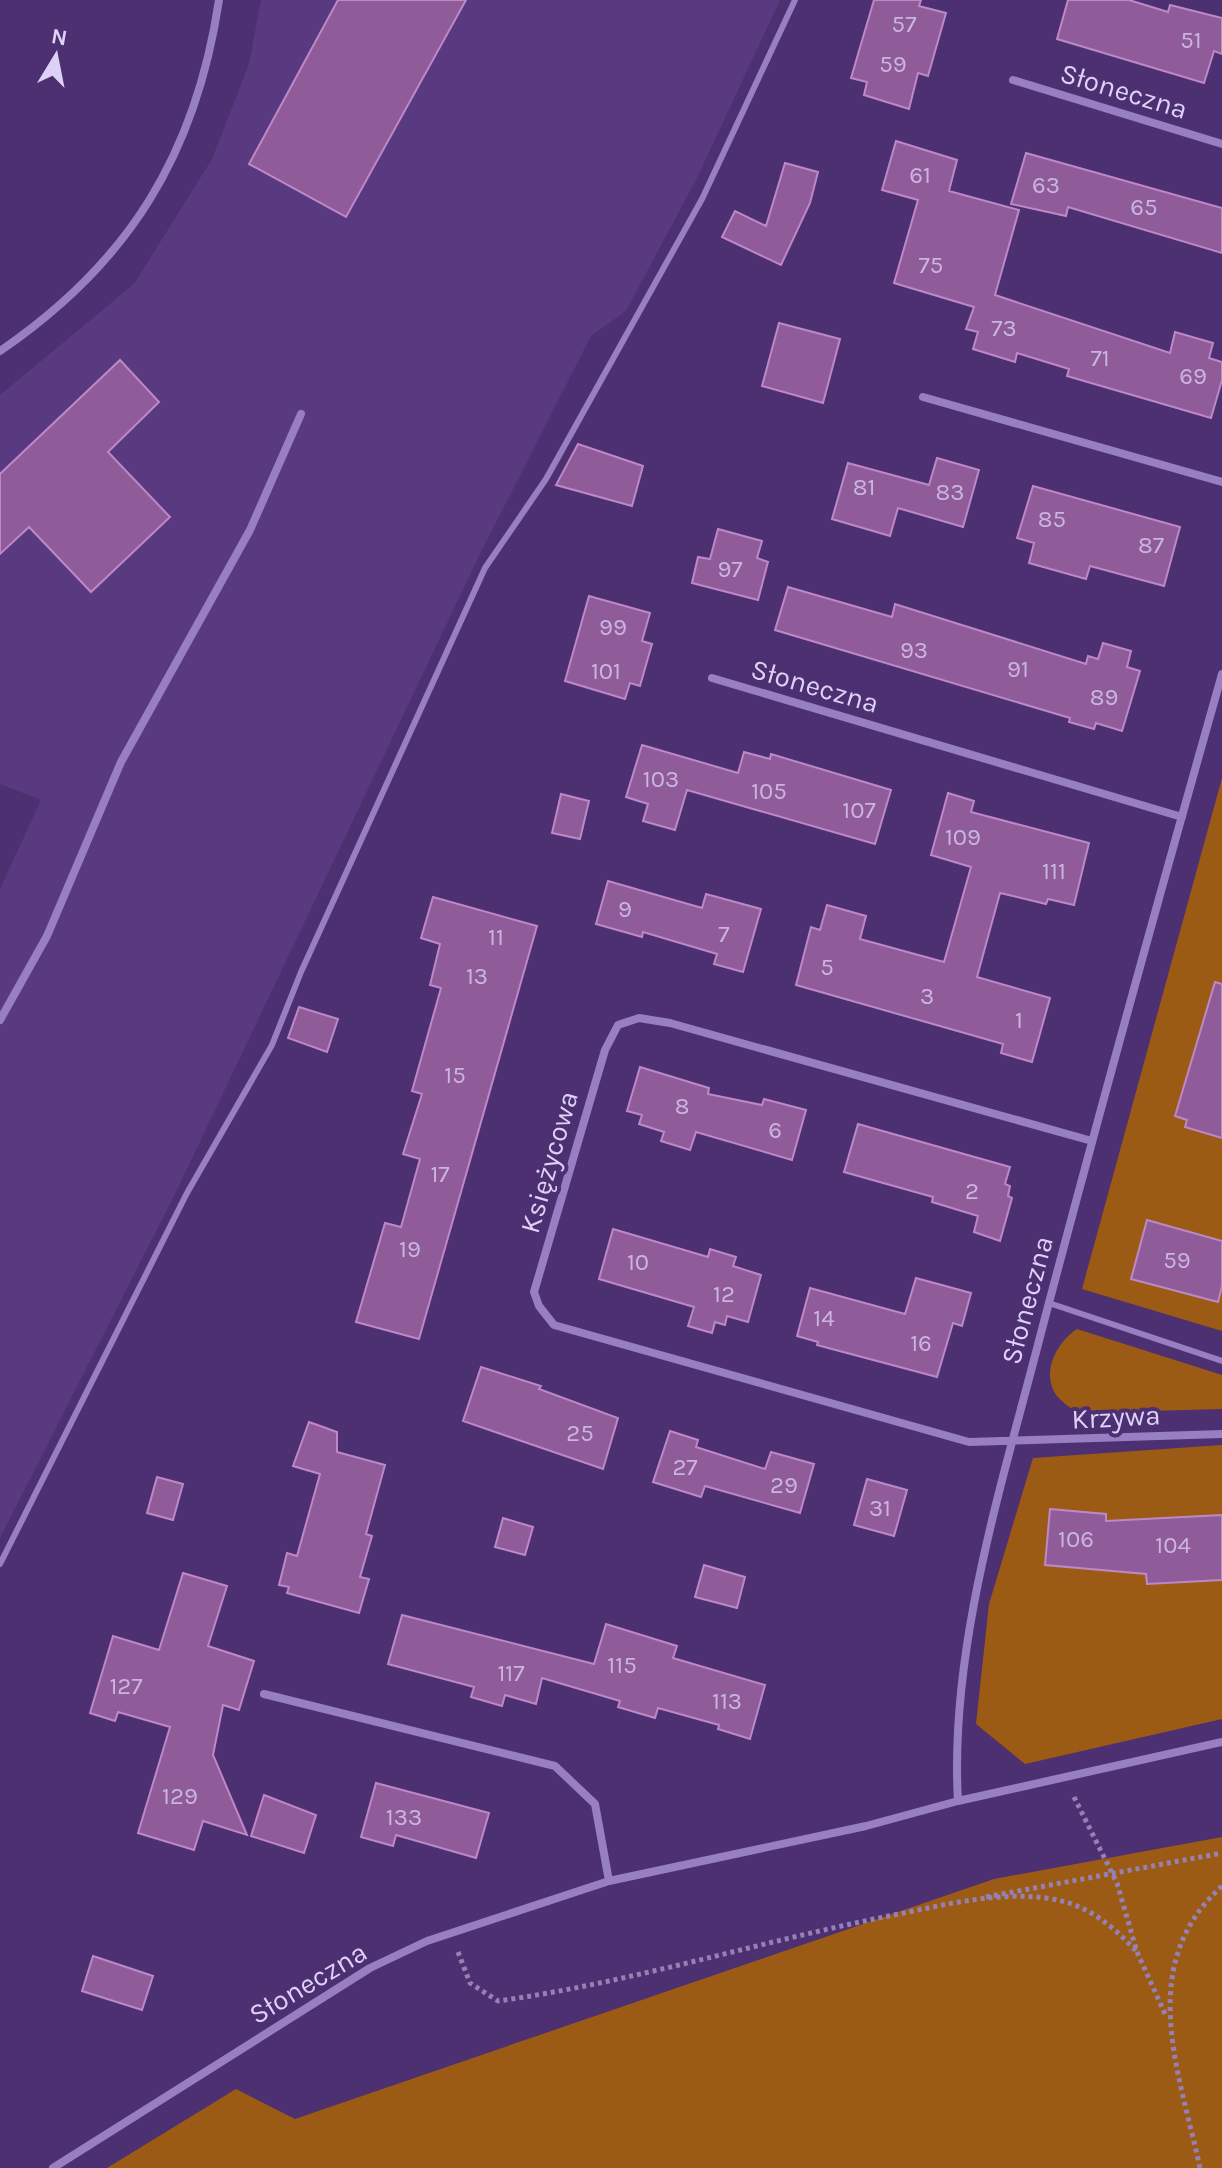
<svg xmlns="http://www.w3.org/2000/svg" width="1222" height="2168" font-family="Karla,sans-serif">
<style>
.built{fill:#593a81}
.green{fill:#9c5b15}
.building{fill:#8f5c99;stroke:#be88c8;stroke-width:2}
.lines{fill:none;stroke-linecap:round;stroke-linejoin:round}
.path{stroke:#9581b4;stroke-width:5;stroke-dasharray:4 4;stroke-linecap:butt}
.lane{stroke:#987fc2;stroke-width:6}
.street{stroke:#987fc2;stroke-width:8}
.labels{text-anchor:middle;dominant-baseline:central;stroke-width:8;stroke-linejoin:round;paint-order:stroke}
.number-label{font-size:24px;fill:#cab4e0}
.street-label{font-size:28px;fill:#ded1f7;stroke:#4c3071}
</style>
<rect width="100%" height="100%" fill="#4c3071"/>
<!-- built -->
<path class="built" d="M261,0H780L697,178L626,311L591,336L479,556L176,1192L0,1538V889L41,800L0,784V395L134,284L212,159L249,64Z"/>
<!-- green -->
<path class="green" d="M1222,778V1331L1082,1289Z
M1077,1329L1222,1375V1409L1077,1413C1071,1408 1062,1402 1057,1396C1040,1373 1057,1342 1077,1329Z
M1222,1445V1719L1025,1764L976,1724L989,1604L1033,1458Z
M1222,1837V2168H107L236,2089L295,2119L994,1879Z"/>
<!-- building -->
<path class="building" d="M338,0H466L346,217L249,164Z
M874,0H921L919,6L946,13L928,76L918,73L909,109L864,95L867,82L851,78Z
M1068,0H1129L1168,12L1170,5L1222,18V54L1214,51L1204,83L1057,39Z
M896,141L957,160L949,191L1019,210L995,295L1170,353L1175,332L1213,343L1209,358L1222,362V380L1211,418L1067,376L1069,369L1017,353L1015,362L973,349L978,332L966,329L974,307L894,283L918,200L882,190Z
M1026,153L1222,208V253L1068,207L1066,216L1011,204Z
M785,163L818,172L810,203L781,265L722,237L735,211L766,226Z
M779,323L840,339L823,403L762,386Z
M120,360L159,402L108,452L170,517L91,592L29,527L0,554V474Z
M578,444L643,466L632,506L556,485Z
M937,458L979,470L963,527L898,508L890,536L832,519L848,463L929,485Z
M1033,486L1180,527L1164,586L1090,566L1086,579L1029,563L1034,543L1017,538Z
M718,529L762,541L757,558L768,562L758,600L692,583L698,557L710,559Z
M788,587L892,617L895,604L1086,664L1088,656L1098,659L1103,643L1131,651L1127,667L1140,671L1122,731L1096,723L1094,729L1069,722L1070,718L775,630Z
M589,596L650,613L642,641L652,644L640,686L630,683L625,699L565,681Z
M642,745L738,773L744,752L770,759L771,754L891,790L875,844L687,790L675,830L643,821L648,804L626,797Z
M948,793L974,801L971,812L1089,843L1074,905L1048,899L1046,904L1000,893L977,977L1050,998L1032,1062L1001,1053L1003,1044L796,985L811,927L820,930L827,905L866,916L860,939L944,962L971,867L931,855Z
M561,794L589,801L580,839L552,833Z
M608,881L702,908L706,894L761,909L743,972L714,964L717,954L643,932L642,937L596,924Z
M433,897L537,926L419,1339L356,1322L385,1223L401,1227L420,1159L403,1154L422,1094L412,1091L441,988L430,985L440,944L421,938Z
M1215,982L1222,984V1138L1185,1127L1187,1120L1175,1116Z
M299,1007L338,1019L327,1052L288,1038Z
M640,1067L709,1088L708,1094L762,1105L764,1099L806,1110L792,1160L696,1132L690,1150L661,1141L664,1132L639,1124L642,1115L627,1111Z
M858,1124L1010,1167L1005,1184L1010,1186L1008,1196L1012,1198L1000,1241L974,1232L978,1216L932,1202L933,1197L844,1172Z
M1147,1220L1222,1241V1286L1218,1302L1131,1279Z
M613,1229L708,1257L710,1249L736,1257L733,1266L761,1275L748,1322L727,1316L725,1325L715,1322L712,1333L688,1326L694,1307L599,1279Z
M916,1278L971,1293L962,1326L953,1323L937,1377L817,1345L818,1342L797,1336L810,1288L905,1314Z
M481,1367L541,1386L539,1389L618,1418L603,1469L463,1421Z
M309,1422L337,1432V1452L385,1465L366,1534L372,1536L360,1577L369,1579L359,1613L287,1593L289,1587L279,1585L287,1553L297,1556L320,1474L293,1466Z
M670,1431L698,1440L696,1447L765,1469L771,1452L814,1464L800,1513L705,1486L701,1497L653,1482Z
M157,1477L183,1484L173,1520L147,1513Z
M867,1479L907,1490L894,1536L854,1525Z
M1050,1509L1106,1514V1521L1222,1515V1580L1147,1584L1146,1574L1045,1565Z
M503,1518L533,1527L525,1555L495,1547Z
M704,1565L745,1577L737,1608L695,1597Z
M183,1573L227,1586L208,1646L254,1661L239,1710L223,1705L213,1755L247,1835L203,1821L194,1850L138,1833L170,1727L118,1712L115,1721L90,1713L113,1636L159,1650Z
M402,1615L594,1664L606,1624L677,1646L673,1658L765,1685L750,1739L718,1729L719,1725L658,1708L655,1718L618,1707L620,1701L542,1678L536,1704L505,1695L502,1706L471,1697L474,1687L388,1664Z
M376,1783L489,1813L476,1858L396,1835L393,1846L361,1837Z
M264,1795L316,1815L304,1853L251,1836Z
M93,1956L153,1976L142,2010L82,1991Z"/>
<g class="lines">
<!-- path -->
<path class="path" d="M1074,1797L1117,1883L1137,1952L1166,2016
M986,1897L1222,1853
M458,1952L470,1983L498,2001C628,1983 755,1943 884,1917C936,1907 993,1891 1046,1898C1086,1903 1111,1924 1137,1952
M1200,2168C1179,2070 1135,1965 1222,1886"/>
<!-- lane -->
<path class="lane" d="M1049,1303L1222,1361
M0,1564L187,1193L272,1045L301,972L485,568L546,479L702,199L795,0"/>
<!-- street -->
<path class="street" d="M1013,80L1222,144
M0,351C129,263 196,154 219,0
M923,397L1222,482
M712,678L1182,817
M0,1020L47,936L121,762L250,530L301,414
M1092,1141L670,1023L639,1018L618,1025L605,1050L534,1292L539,1306L554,1325L969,1442L1222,1434
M264,1694L555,1766L595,1804L609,1881
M958,1801C949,1647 1003,1481 1041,1333C1099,1113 1160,893 1222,674
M53,2168L370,1968L427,1941L609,1881L866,1826L958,1801L1222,1742"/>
</g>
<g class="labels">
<!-- number labels -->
<g class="number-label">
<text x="904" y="24">57</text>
<text x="1191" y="40">51</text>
<text x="893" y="64">59</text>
<text x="920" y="175">61</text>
<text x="1046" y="185">63</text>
<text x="1144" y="207">65</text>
<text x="931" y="265">75</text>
<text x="1004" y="328">73</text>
<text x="1100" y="358">71</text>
<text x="1193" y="376">69</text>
<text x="864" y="487">81</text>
<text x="950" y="492">83</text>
<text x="1052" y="519">85</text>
<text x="1151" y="545">87</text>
<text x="730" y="569">97</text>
<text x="613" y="627">99</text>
<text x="914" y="650">93</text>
<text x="1018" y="669">91</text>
<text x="606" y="671">101</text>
<text x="1104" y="697">89</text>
<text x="661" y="779">103</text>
<text x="769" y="791">105</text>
<text x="859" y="810">107</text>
<text x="963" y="837">109</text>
<text x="1054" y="871">111</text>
<text x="625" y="909">9</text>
<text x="724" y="934">7</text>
<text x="496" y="937">11</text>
<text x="827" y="967">5</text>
<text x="477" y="976">13</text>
<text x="927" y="996">3</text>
<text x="1019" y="1020">1</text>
<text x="455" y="1075">15</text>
<text x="682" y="1106">8</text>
<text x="775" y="1130">6</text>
<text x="440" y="1174">17</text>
<text x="972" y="1191">2</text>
<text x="410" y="1249">19</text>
<text x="1177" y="1260">59</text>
<text x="638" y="1262">10</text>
<text x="724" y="1294">12</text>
<text x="824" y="1318">14</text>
<text x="921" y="1343">16</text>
<text x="580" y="1433">25</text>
<text x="685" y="1467">27</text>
<text x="784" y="1485">29</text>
<text x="880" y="1508">31</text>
<text x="1076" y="1539">106</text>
<text x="1173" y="1545">104</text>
<text x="622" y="1665">115</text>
<text x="511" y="1673">117</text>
<text x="126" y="1686">127</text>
<text x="727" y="1701">113</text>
<text x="180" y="1796">129</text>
<text x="404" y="1817">133</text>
</g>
<!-- street labels -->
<g class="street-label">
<text transform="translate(1124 91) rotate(17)">Słoneczna</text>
<text transform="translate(815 686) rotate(16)">Słoneczna</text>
<text transform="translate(549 1162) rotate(-74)">Księżycowa</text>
<text transform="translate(1027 1300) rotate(-75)">Słoneczna</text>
<text transform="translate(1116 1417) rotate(-3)">Krzywa</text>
<text transform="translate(308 1983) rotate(-31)">Słoneczna</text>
</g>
</g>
<!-- north arrow -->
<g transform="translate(56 56) rotate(10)" stroke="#4c3071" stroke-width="6" paint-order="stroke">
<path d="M0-6L14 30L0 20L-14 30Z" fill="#ded1f7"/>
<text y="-12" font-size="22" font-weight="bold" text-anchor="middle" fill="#ded1f7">N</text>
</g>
</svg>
